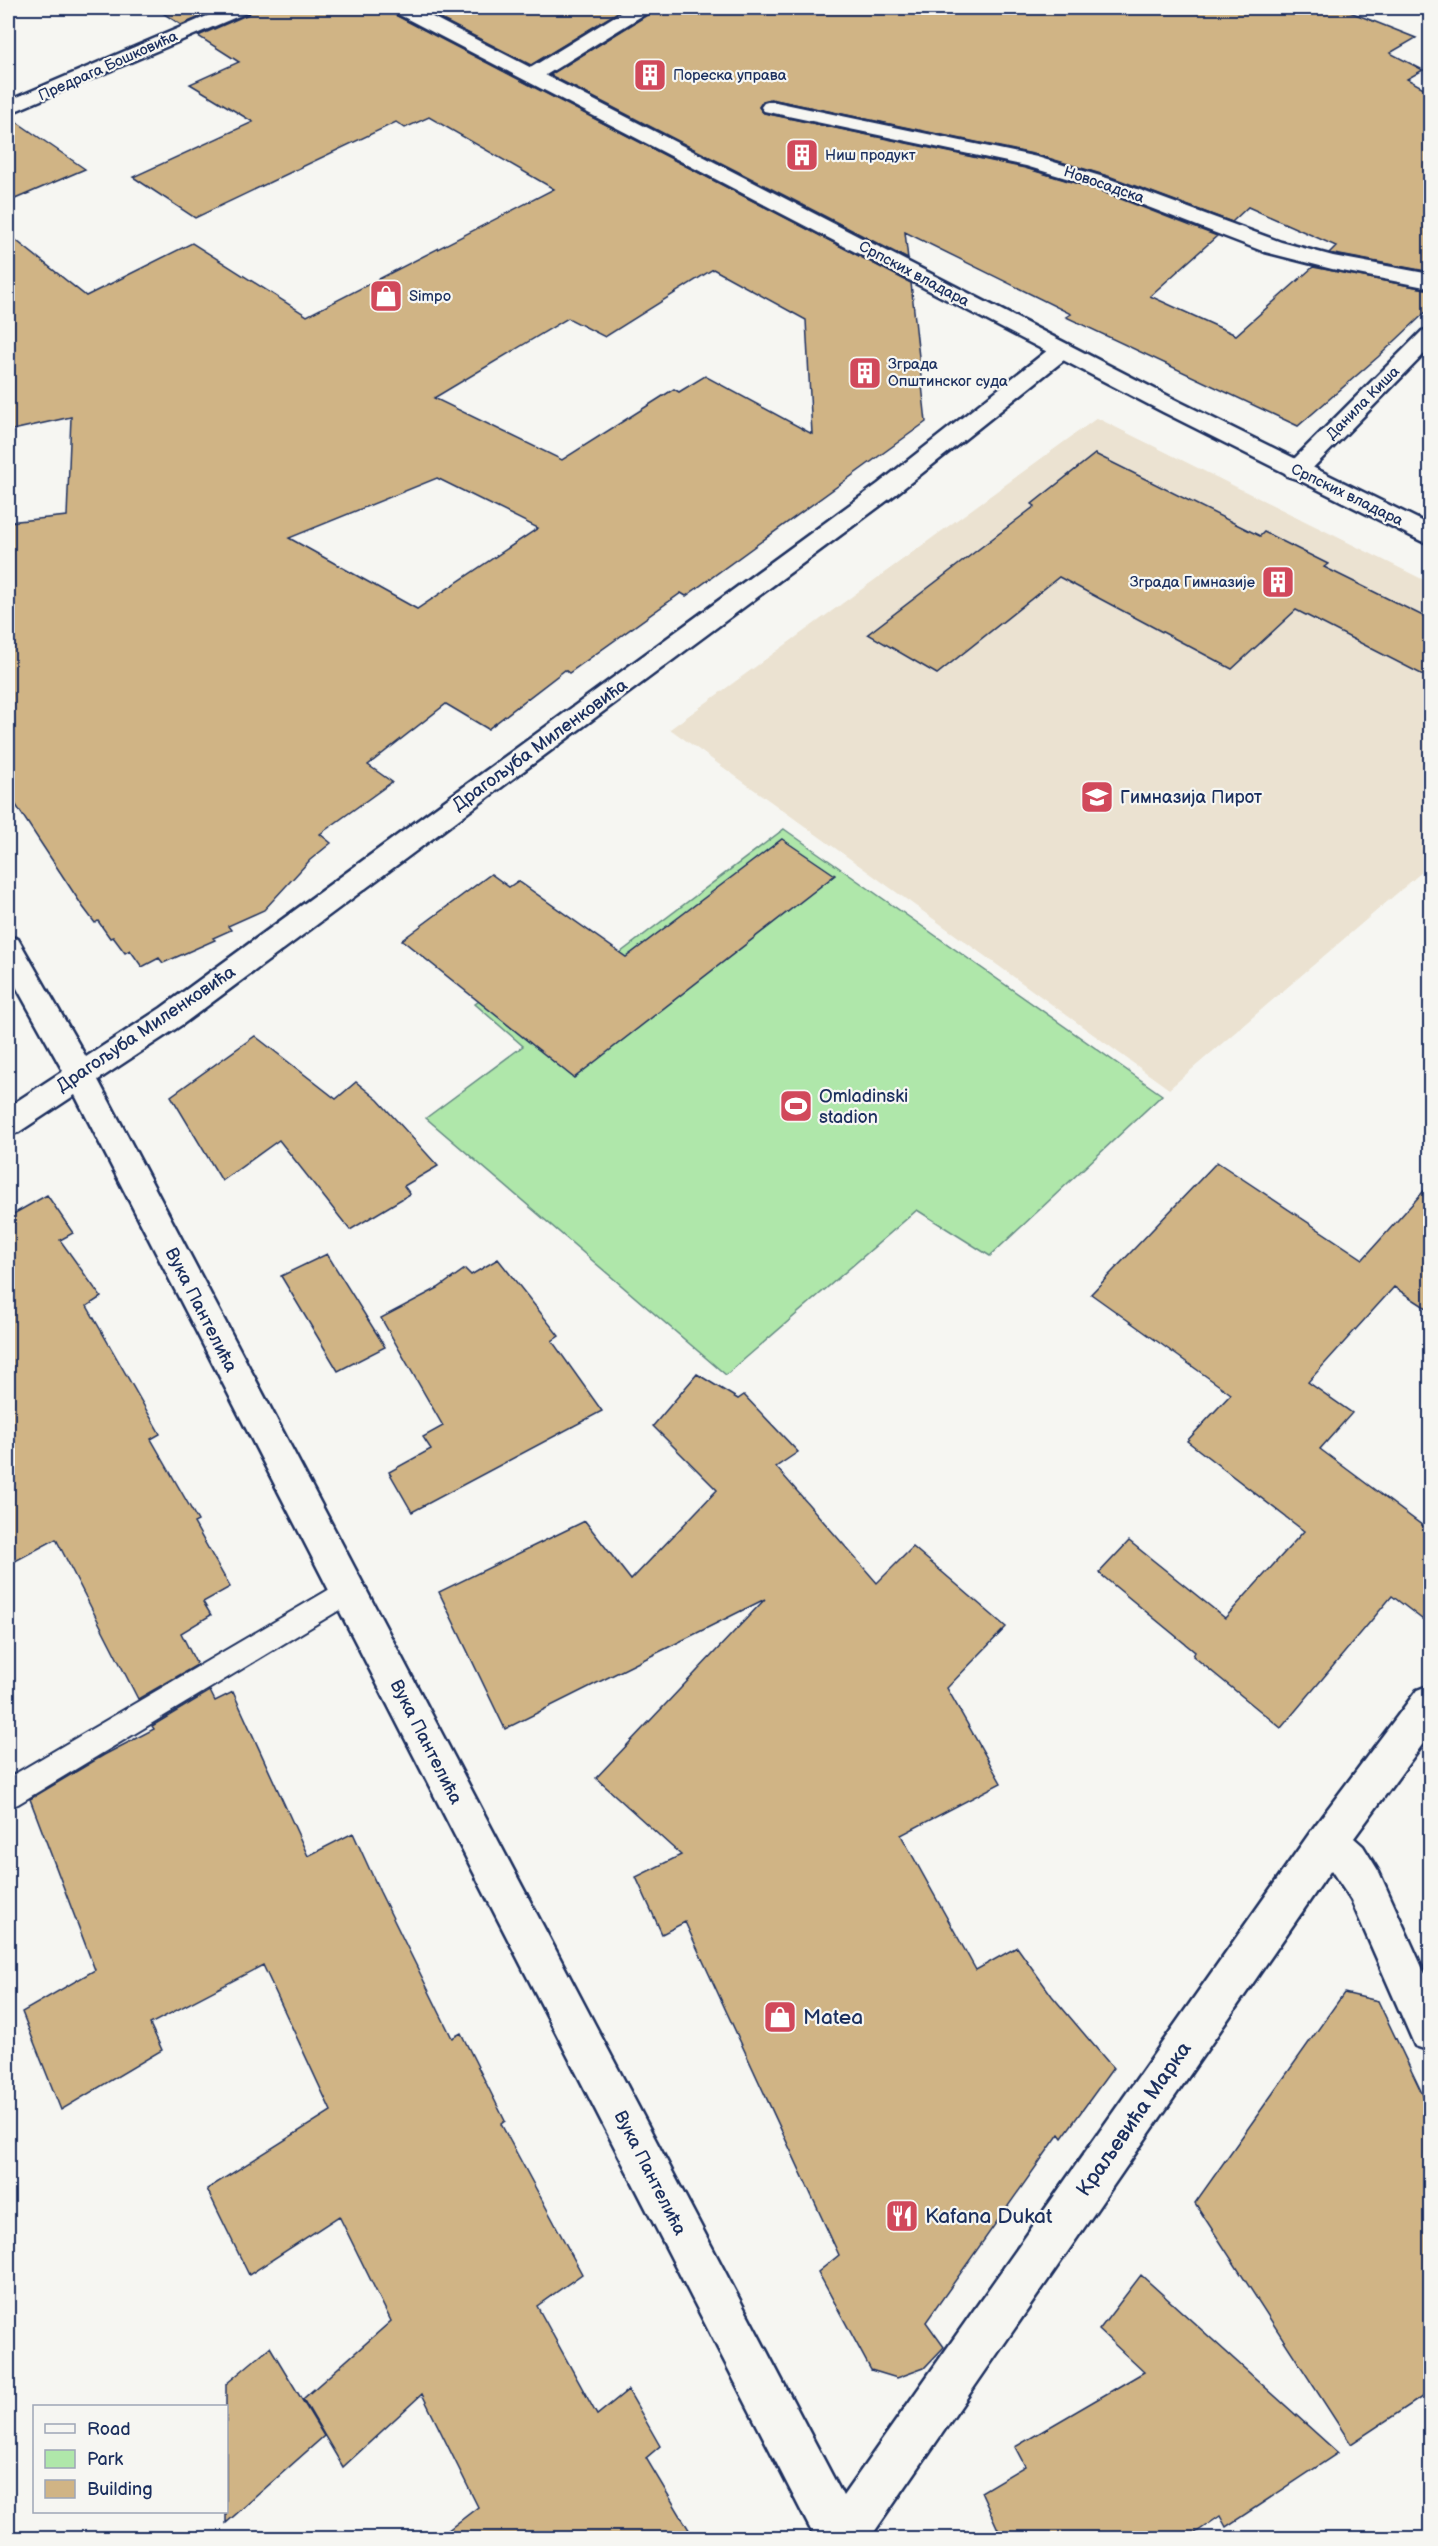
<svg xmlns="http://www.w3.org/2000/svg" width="1438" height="2546" font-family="'Balsamiq Sans',sans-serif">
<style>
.built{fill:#ebe2d1}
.green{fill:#afe7aa;stroke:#658b84;stroke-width:1.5}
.building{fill:#d0b485;stroke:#1b2f5e;stroke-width:1.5;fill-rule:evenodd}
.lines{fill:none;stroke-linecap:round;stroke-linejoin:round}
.lane-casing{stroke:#1b2f5e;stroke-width:4}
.street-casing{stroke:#1b2f5e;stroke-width:5}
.secondary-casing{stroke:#1b2f5e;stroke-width:5}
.lane{fill:#f6f6f2;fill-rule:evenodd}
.street{fill:#f6f6f2;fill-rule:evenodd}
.secondary{fill:#f6f6f2;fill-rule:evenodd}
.labels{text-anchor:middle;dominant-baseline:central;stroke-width:4.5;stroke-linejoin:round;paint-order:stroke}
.far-street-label{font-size:15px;fill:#1b2f5e;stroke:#f6f6f2}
.far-poi-label{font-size:15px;fill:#1b2f5e;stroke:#f6f6f2;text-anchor:start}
.street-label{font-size:18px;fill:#1b2f5e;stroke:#f6f6f2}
.poi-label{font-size:18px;fill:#1b2f5e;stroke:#f6f6f2;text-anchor:start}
.near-poi-label{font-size:21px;fill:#1b2f5e;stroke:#f6f6f2;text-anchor:start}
.near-street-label{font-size:21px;fill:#1b2f5e;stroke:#f6f6f2}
</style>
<rect width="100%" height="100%" fill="#f6f6f2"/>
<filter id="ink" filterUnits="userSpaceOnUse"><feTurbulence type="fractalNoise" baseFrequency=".0167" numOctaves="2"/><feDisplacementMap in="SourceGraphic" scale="12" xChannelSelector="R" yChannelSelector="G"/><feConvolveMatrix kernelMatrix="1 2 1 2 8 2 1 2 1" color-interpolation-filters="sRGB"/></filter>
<g filter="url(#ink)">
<!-- built -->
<path class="built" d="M1097,418L1430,583V865L1169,1089L670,729Z"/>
<!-- green -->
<path class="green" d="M784,829L1162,1095L990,1256L917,1210L726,1375L426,1118L523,1046L475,1004L516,975L580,983Z"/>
<!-- building -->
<path class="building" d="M155,8H221L181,25Z
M253,8H389L393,14L911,283L926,422L686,596L681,593L569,673L565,670L488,729L446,704L368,765L392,782L320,834L331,843L310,860L264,910L228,926L231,930L213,938L215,940L163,963L159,958L142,967L130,950L125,953L113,937L110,938L98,921L95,923L83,907L8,793V522L67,516L71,417L8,431V234L86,296L192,243L307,316L554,189L429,117L405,128L396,122L195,218L133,177L253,122L190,84L239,62L198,36L249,14ZM713,269L806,320L812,434L705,376L679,392L674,389L562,460L434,398L568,318L605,337ZM437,478L538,528L417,609L289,538Z
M419,8H625L531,65Z
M653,8H1340L1416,38L1390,53L1423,70L1407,79L1431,92V272L1329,253L1336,246L1248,207L1232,222L1111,177L1038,155L771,99L763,101L759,107L764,113L1025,168L1095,189L1217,236L1150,296L1236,335L1313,267L1431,290V307L1378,357L1298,426L1066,317L1071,314L905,232L908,259L550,75L649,14Z
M8,116L85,169L8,202Z
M1095,454L1260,536L1264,532L1328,564L1324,567L1431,620V679L1296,610L1232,669L1059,577L937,674L868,634L1035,506L1032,504Z
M782,839L835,875L574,1078L402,940L491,874L509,887L518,881L626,957Z
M255,1036L336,1099L356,1082L378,1100L438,1166L404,1186L410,1194L350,1230L279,1140L222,1181L171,1096Z
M1217,1162L1363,1259L1431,1183V1311L1394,1287L1308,1382L1352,1413L1320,1449L1431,1532V1626L1392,1596L1281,1728L1193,1656L1195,1652L1099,1573L1129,1541L1225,1618L1304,1531L1187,1441L1231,1394L1091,1294Z
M47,1195L73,1233L60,1240L101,1297L87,1306L160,1434L151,1439L198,1521L194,1523L230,1587L203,1602L211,1615L181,1633L197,1665L138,1699L56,1539L8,1565V1217Z
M327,1254L385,1347L338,1371L281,1276Z
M498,1259L559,1336L552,1341L602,1411L412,1512L389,1472L431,1449L423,1437L443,1426L381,1318L438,1288L465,1269L471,1275Z
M697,1374L738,1399L744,1395L798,1452L776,1467L877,1583L913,1547L1006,1627L947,1688L1001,1783L901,1835L976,1970L1017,1947L1052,1996L1113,2068L1062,2138L1059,2134L926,2322L944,2347L924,2368L897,2378L871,2370L818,2272L839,2255L685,1922L662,1934L636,1877L681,1855L596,1778L765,1599L505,1729L439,1592L585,1521L631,1580L717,1490L653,1426Z
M210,1691L215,1701L233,1692L308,1856L353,1833L380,1892L452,2038L461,2033L505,2121L501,2124L582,2274L537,2306L597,2415L628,2390L660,2446L646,2458L694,2538H438L478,2507L422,2394L343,2467L303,2399L391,2321L339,2216L249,2275L207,2189L331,2111L263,1965L150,2024L162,2050L61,2110L22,2012L95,1970L30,1799L104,1755L154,1729L152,1726Z
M1344,1993L1378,2001L1431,2112V2391L1351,2444L1195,2203Z
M1141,2275L1338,2453L1226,2527L1220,2516L1188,2538H1002L981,2492L1025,2466L1015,2447L1144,2372L1099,2330Z
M270,2347L324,2436L226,2523V2384Z"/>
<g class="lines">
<!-- lane casing -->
<g class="lane-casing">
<path id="lane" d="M347,1579L356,1582L360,1591L356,1600L18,1804L8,1808V1778Z"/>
</g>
<!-- street casing -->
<g class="street-casing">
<path id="street" d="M226,8H251L248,12L8,114V101Z
M628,8H651L648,12L541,78H527L524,74L527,70Z
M771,101L1037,157L1110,179L1281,242L1333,256L1430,274V288L1332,269L1265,252L1096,187L1026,166L764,111L761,107L764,103Z
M1430,329V348L1305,476L1296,479L1287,476L1284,471L1287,466L1422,331Z
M1061,344L1069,346L1072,351L1069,356L896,494L183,1024L98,1080L843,2496L1314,1827L1417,1690L1430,1685V1734L1354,1838L1363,1846L1379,1872L1430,1985V2051L1415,2046L1351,1900L1331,1870L870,2538H815L75,1095L19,1132L8,1135V1107L63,1071L8,972V936L18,939L86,1057L161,1008L878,484L1053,346Z"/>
</g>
<!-- secondary casing -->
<g class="secondary-casing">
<path id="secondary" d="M391,8H415L1180,402L1430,525V543L1421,541L1163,412L394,12Z"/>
</g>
<!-- lane -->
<use href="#lane" class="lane"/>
<!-- street -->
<use href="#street" class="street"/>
<!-- secondary -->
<use href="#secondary" class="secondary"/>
</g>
</g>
<!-- icons -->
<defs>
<g id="building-square" transform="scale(1.725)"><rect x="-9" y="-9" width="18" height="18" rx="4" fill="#d1495b" stroke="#f6f6f2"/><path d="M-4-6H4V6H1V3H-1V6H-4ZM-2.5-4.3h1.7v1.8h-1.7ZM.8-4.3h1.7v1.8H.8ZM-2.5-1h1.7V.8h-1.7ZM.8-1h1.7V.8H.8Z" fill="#fff"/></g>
<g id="shop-square" transform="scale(1.725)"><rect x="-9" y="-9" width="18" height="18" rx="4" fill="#d1495b" stroke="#f6f6f2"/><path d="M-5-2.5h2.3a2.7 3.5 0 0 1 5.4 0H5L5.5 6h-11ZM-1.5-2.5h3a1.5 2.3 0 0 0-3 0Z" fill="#fff"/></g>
<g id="school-square" transform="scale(1.725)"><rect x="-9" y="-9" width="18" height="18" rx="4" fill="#d1495b" stroke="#f6f6f2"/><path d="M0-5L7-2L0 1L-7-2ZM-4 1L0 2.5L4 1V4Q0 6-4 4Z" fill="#fff"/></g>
<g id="stadium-square" transform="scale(1.725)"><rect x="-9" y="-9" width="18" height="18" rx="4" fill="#d1495b" stroke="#f6f6f2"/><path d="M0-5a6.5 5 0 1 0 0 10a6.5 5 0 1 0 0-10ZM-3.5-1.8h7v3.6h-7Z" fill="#fff"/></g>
<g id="restaurant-square" transform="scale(1.725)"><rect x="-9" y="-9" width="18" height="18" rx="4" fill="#d1495b" stroke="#f6f6f2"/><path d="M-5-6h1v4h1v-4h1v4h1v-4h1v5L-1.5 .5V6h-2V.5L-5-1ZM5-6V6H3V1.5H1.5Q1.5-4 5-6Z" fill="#fff"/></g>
</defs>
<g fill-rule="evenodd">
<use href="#building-square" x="650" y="75"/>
<use href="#building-square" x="802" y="155"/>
<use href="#shop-square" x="386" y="296"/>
<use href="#building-square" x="865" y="373"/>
<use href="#building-square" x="1278" y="582"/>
<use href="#school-square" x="1097" y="797"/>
<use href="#stadium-square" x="796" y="1106"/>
<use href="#shop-square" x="780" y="2017"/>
<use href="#restaurant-square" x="902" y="2216"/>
</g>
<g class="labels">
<!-- far-street labels -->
<g class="far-street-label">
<text transform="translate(108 66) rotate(-24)">Предрага Бошковића</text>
<text transform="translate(1104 185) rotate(19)">Новосадска</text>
<text transform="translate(914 274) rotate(28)">Српских владара</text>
<text transform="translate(1363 403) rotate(-45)">Данила Киша</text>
<text transform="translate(1347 495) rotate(26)">Српских владара</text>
</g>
<!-- far-poi labels -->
<g class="far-poi-label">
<text x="673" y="75">Пореска управа</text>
<text x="825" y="155">Ниш продукт</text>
<text x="409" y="296">Simpo</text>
<text x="888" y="364">Зграда<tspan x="888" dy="17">Општинског суда</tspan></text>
<text x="1255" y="582" text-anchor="end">Зграда Гимназије</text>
</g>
<!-- street labels -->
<g class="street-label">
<text transform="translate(540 745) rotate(-36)">Драгољуба Миленковића</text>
<text transform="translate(146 1029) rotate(-34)">Драгољуба Миленковића</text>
<text transform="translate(201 1310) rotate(63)">Вука Пантелића</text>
<text transform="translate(426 1742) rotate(63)">Вука Пантелића</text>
<text transform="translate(650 2173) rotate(63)">Вука Пантелића</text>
</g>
<!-- poi labels -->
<g class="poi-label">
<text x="1120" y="797">Гимназија Пирот</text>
<text x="819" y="1096">Omladinski<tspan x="819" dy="21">stadion</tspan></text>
</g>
<!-- near-poi labels -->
<g class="near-poi-label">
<text x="803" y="2017">Matea</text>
<text x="925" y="2216">Kafana Dukat</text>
</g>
<!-- near-street labels -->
<g class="near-street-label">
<text transform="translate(1134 2119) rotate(-55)">Краљевића Марка</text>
</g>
</g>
<!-- margin -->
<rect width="1438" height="2546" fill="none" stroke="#f6f6f2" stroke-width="30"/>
<rect x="15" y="15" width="1408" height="2516" fill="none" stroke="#1b2f5e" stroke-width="2" filter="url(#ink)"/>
<!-- legend -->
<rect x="33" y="2405" width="195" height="108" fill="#f6f6f2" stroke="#9ea6b7" stroke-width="1.5"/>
<rect x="45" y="2424" width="30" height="9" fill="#f6f6f2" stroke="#9ea6b7" stroke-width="1.5"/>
<text x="87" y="2435" font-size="18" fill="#1b2f5e">Road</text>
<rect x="45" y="2450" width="30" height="18" fill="#afe7aa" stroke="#9ea6b7" stroke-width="1.5"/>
<text x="87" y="2465" font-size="18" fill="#1b2f5e">Park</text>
<rect x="45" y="2480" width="30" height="18" fill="#d0b485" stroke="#9ea6b7" stroke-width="1.5"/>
<text x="87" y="2495" font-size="18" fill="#1b2f5e">Building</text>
</svg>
